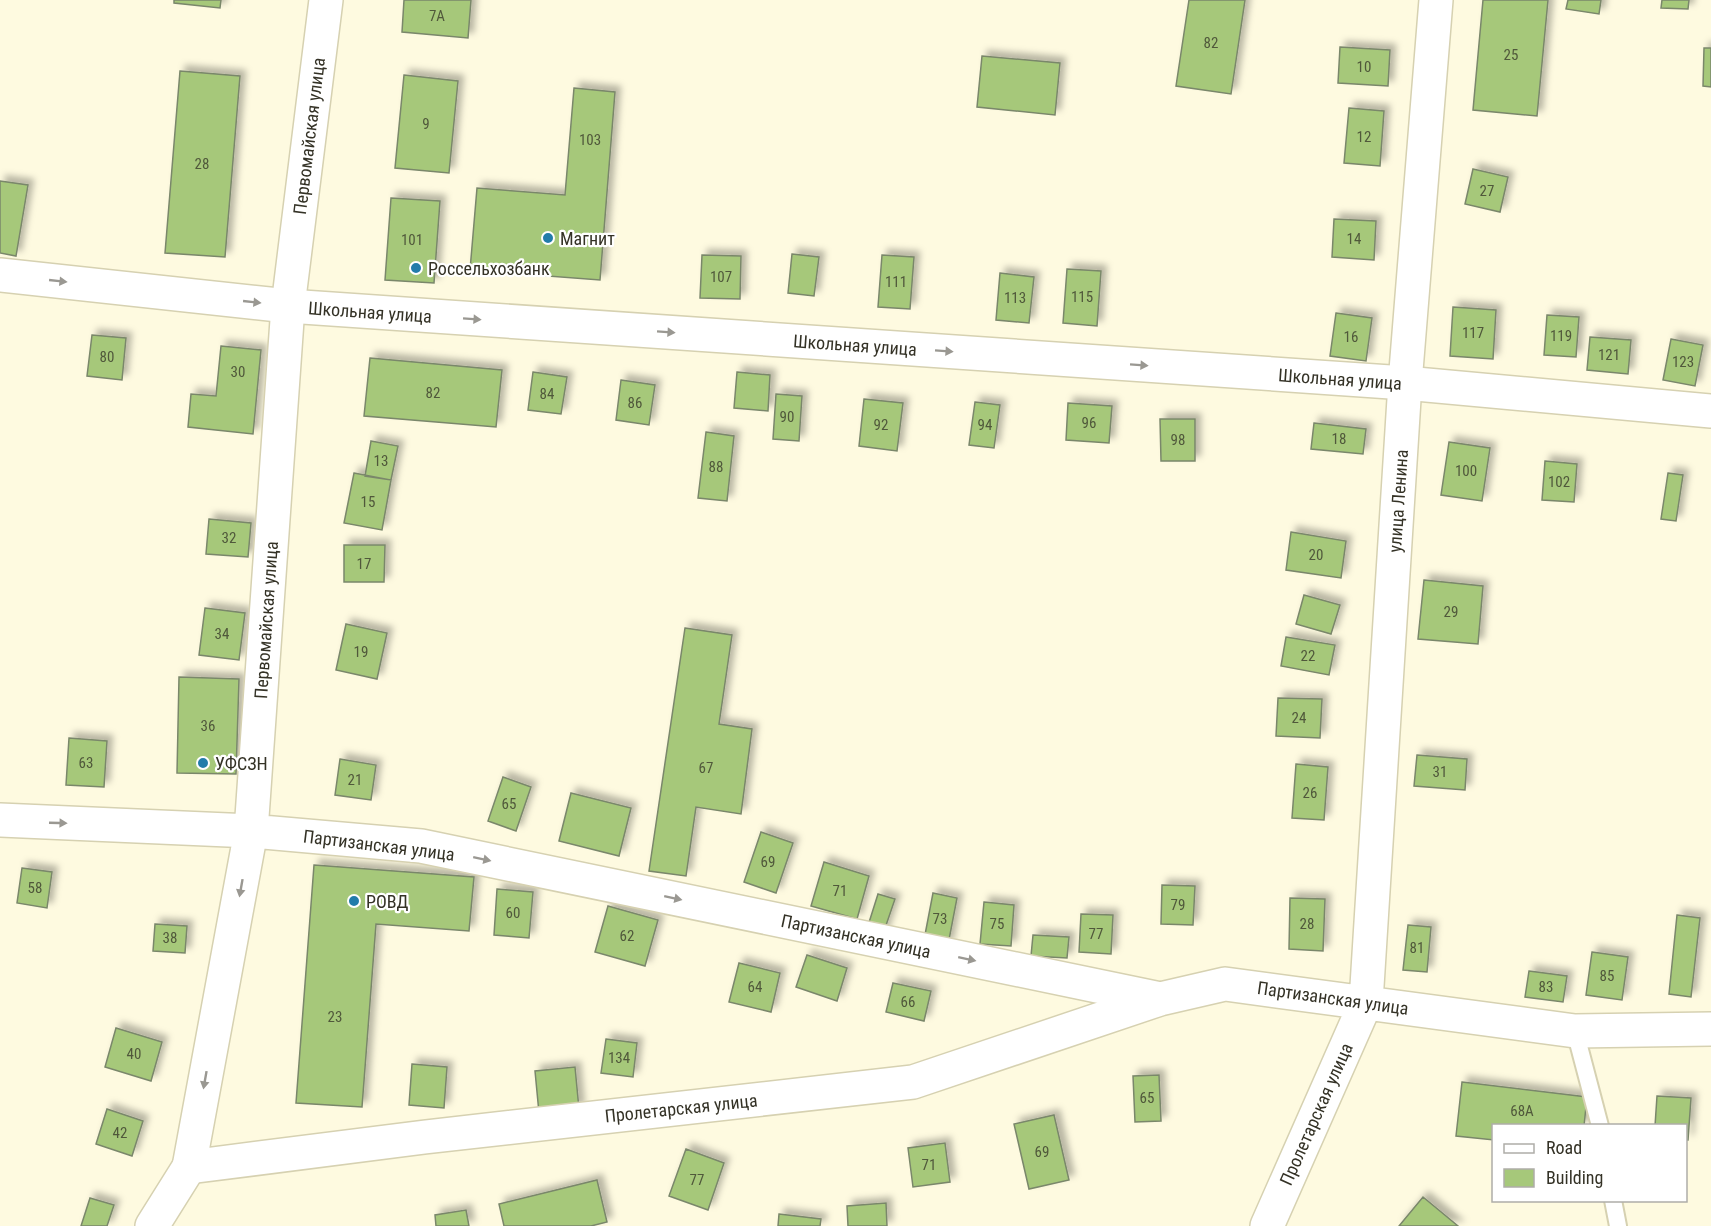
<svg xmlns="http://www.w3.org/2000/svg" width="1711" height="1226" font-family="'Roboto Condensed',sans-serif">
<style>
.building{fill:#a6c87a;stroke:#7a876b;stroke-width:1.5;filter:url(#shadow)}
.lines{fill:none;stroke-linecap:round;stroke-linejoin:round}
.lane-casing{stroke:#d6d1b1;stroke-width:20}
.street-casing{stroke:#d6d1b1;stroke-width:36}
.secondary-casing{stroke:#d6d1b1;stroke-width:36}
.lane{stroke:#fff;stroke-width:16}
.street{stroke:#fff;stroke-width:33}
.secondary{stroke:#fff;stroke-width:33}
.oneway{fill:#9a9892}
.poi-dot{fill:#227caa;stroke:#fff;stroke-width:2}
.labels{text-anchor:middle;dominant-baseline:central;stroke-width:4.5;stroke-linejoin:round;paint-order:stroke}
.number-label{font-size:15px;fill:#50583b}
.street-label{font-size:18px;fill:#343226;stroke:#fff}
.poi-label{font-size:18px;fill:#343226;stroke:#fff;text-anchor:start}
</style>
<defs>
<filter id="shadow"><feDropShadow dx="5.5" dy="-5.5" stdDeviation="3" flood-color="#0004"/></filter>
</defs>
<rect width="100%" height="100%" fill="#fefae0"/>
<!-- building -->
<path class="building" d="M174,0H221L220,8L174,3Z
M404,0H471L468,38L402,32Z
M1189,0H1245L1231,94L1176,86Z
M1483,0H1548L1537,116L1473,110Z
M1568,0H1601L1599,14L1566,9Z
M1662,0H1689L1688,9L1661,8Z
M1340,47L1390,50L1388,86L1338,83Z
M1704,48H1711V87L1703,86Z
M982,56L1060,63L1055,115L977,107Z
M180,71L240,76L225,257L165,253Z
M404,75L458,81L449,173L395,168Z
M574,88L615,92L600,280L470,270L477,188L565,195Z
M1349,108L1384,111L1380,166L1344,163Z
M1473,169L1508,177L1500,212L1465,204Z
M0,181L28,185L16,256L0,253Z
M391,198L440,201L434,283L385,280Z
M1334,219L1376,221L1374,260L1332,257Z
M792,254L819,257L814,296L788,293Z
M702,255L741,256L740,299L700,298Z
M882,255L914,257L910,309L878,307Z
M1067,269L1101,271L1097,326L1063,323Z
M1000,273L1034,277L1029,323L996,320Z
M1453,307L1496,310L1493,359L1450,356Z
M1336,313L1372,318L1366,361L1330,356Z
M1547,315L1579,317L1576,357L1544,355Z
M92,335L126,338L122,380L87,376Z
M1590,337L1631,340L1628,374L1587,370Z
M1671,339L1703,345L1695,386L1663,380Z
M221,346L261,350L253,434L188,427L191,394L216,396Z
M370,358L502,370L496,427L364,416Z
M533,372L567,377L561,414L528,410Z
M737,372L770,375L768,411L734,408Z
M621,380L655,385L649,425L616,420Z
M776,394L802,396L799,441L773,439Z
M864,399L903,403L897,451L859,446Z
M975,402L1000,405L994,448L969,445Z
M1068,403L1112,406L1109,443L1066,440Z
M1160,419H1195V461H1161Z
M1314,423L1366,429L1363,454L1311,449Z
M706,432L734,436L727,501L698,498Z
M371,441L398,446L391,480L365,476Z
M1449,442L1490,448L1482,501L1441,495Z
M1545,461L1577,464L1574,502L1542,500Z
M354,473L391,480L382,530L344,523Z
M1668,473L1683,475L1676,521L1661,519Z
M209,519L251,523L248,557L206,554Z
M1291,532L1346,541L1341,578L1286,570Z
M344,545H385L384,582H344Z
M1424,580L1483,586L1478,644L1418,639Z
M1304,595L1340,605L1331,634L1296,624Z
M205,608L245,613L239,660L199,655Z
M346,624L387,633L377,679L336,670Z
M685,628L732,635L719,724L752,729L741,814L696,807L686,876L649,871Z
M1286,637L1335,645L1329,675L1281,666Z
M179,677L239,679L236,774L177,773Z
M1278,698L1322,699L1320,738L1276,736Z
M69,738L107,741L104,787L66,785Z
M1417,755L1467,759L1465,790L1414,786Z
M340,759L376,765L371,800L335,795Z
M1296,764L1328,767L1324,820L1292,818Z
M503,777L531,787L516,831L488,821Z
M571,793L631,808L619,856L559,841Z
M761,832L793,843L776,893L744,882Z
M824,862L869,876L857,919L811,906Z
M314,865L474,877L469,931L376,924L362,1107L296,1103Z
M22,868L52,872L47,908L17,903Z
M1162,885L1195,886L1193,925L1161,924Z
M497,889L533,892L529,938L494,935Z
M933,893L957,898L948,945L924,940Z
M878,894L895,899L882,937L866,932Z
M1290,898L1325,899L1323,951L1289,949Z
M984,902L1014,905L1011,946L980,944Z
M608,906L658,920L645,966L595,952Z
M1081,914L1113,915L1111,954L1079,952Z
M1677,915L1700,918L1691,997L1669,994Z
M155,924L187,926L185,953L153,951Z
M1408,925L1431,927L1427,972L1403,970Z
M1033,935L1069,937L1067,958L1031,956Z
M1592,952L1628,957L1622,1000L1586,995Z
M807,955L847,968L837,1001L796,987Z
M739,963L780,973L771,1012L729,1002Z
M1529,971L1567,976L1563,1002L1525,997Z
M893,983L931,991L924,1021L886,1012Z
M116,1028L162,1042L151,1081L105,1067Z
M606,1039L637,1043L633,1077L601,1073Z
M412,1064L447,1067L444,1108L409,1105Z
M575,1067L579,1109L539,1113L535,1071Z
M1159,1075L1161,1121L1135,1122L1133,1076Z
M1462,1082L1587,1097L1584,1126H1494V1140L1456,1136Z
M1657,1096L1691,1098L1688,1140H1686V1126H1655Z
M107,1109L143,1121L132,1156L96,1144Z
M1054,1115L1069,1180L1029,1189L1014,1124Z
M945,1143L950,1182L913,1187L908,1148Z
M686,1149L724,1163L708,1210L669,1196Z
M597,1180L607,1222L591,1226H504L499,1204Z
M1423,1197L1458,1226H1399Z
M90,1198L114,1205L107,1226H81Z
M886,1203L887,1226H848L847,1206Z
M466,1210L469,1226H436L435,1215Z
M779,1214L821,1219L820,1226H778Z"/>
<g class="lines">
<!-- lane casing -->
<g class="lane-casing">
<path id="lane" d="M1575,1031L1600,1126
M1613,1200L1618,1226"/>
</g>
<!-- street casing -->
<g class="street-casing">
<path id="street" d="M326,0L288,306L251,831L189,1167L425,1137L913,1082L1160,999
M0,820L251,831L421,846L1160,999L1225,984L1575,1031L1711,1029
M1267,1226L1366,1002L1405,383L1436,0"/>
</g>
<!-- secondary casing -->
<g class="secondary-casing">
<path id="secondary" d="M0,275L288,306L1405,383L1711,411
M152,1226L189,1167"/>
</g>
<!-- lane -->
<use href="#lane" class="lane"/>
<!-- street -->
<use href="#street" class="street"/>
<!-- secondary -->
<use href="#secondary" class="secondary"/>
</g>
<!-- one-way arrows -->
<defs><path id="oneway-solid" d="M-6-.8H1V-3.2L6.5 0L1 3.2V.8H-6Z" transform="scale(1.5)"/></defs>
<g class="oneway">
<use href="#oneway-solid" transform="translate(58 281) rotate(6)"/>
<use href="#oneway-solid" transform="translate(252 302) rotate(6)"/>
<use href="#oneway-solid" transform="translate(472 319) rotate(4)"/>
<use href="#oneway-solid" transform="translate(666 332) rotate(4)"/>
<use href="#oneway-solid" transform="translate(944 351) rotate(4)"/>
<use href="#oneway-solid" transform="translate(1139 365) rotate(4)"/>
<use href="#oneway-solid" transform="translate(58 823) rotate(2)"/>
<use href="#oneway-solid" transform="translate(482 859) rotate(12)"/>
<use href="#oneway-solid" transform="translate(241 888) rotate(100)"/>
<use href="#oneway-solid" transform="translate(673 898) rotate(12)"/>
<use href="#oneway-solid" transform="translate(967 959) rotate(12)"/>
<use href="#oneway-solid" transform="translate(205 1080) rotate(100)"/>
</g>
<!-- markers -->
<g class="poi-dot">
<circle cx="548" cy="238" r="6"/>
<circle cx="416" cy="268" r="6"/>
<circle cx="203" cy="763" r="6"/>
<circle cx="354" cy="901" r="6"/>
</g>
<g class="labels">
<!-- number labels -->
<g class="number-label">
<text x="437" y="16">7А</text>
<text x="1211" y="43">82</text>
<text x="1511" y="55">25</text>
<text x="1364" y="67">10</text>
<text x="426" y="124">9</text>
<text x="1364" y="137">12</text>
<text x="590" y="140">103</text>
<text x="202" y="164">28</text>
<text x="1487" y="191">27</text>
<text x="1354" y="239">14</text>
<text x="412" y="240">101</text>
<text x="721" y="277">107</text>
<text x="896" y="282">111</text>
<text x="1082" y="297">115</text>
<text x="1015" y="298">113</text>
<text x="1473" y="333">117</text>
<text x="1561" y="336">119</text>
<text x="1351" y="337">16</text>
<text x="1609" y="355">121</text>
<text x="107" y="357">80</text>
<text x="1683" y="362">123</text>
<text x="238" y="372">30</text>
<text x="433" y="393">82</text>
<text x="547" y="394">84</text>
<text x="635" y="403">86</text>
<text x="787" y="417">90</text>
<text x="1089" y="423">96</text>
<text x="881" y="425">92</text>
<text x="985" y="425">94</text>
<text x="1339" y="439">18</text>
<text x="1178" y="440">98</text>
<text x="381" y="461">13</text>
<text x="716" y="467">88</text>
<text x="1466" y="471">100</text>
<text x="1559" y="482">102</text>
<text x="368" y="502">15</text>
<text x="229" y="538">32</text>
<text x="1316" y="555">20</text>
<text x="364" y="564">17</text>
<text x="1451" y="612">29</text>
<text x="222" y="634">34</text>
<text x="361" y="652">19</text>
<text x="1308" y="656">22</text>
<text x="1299" y="718">24</text>
<text x="208" y="726">36</text>
<text x="86" y="763">63</text>
<text x="706" y="768">67</text>
<text x="1440" y="772">31</text>
<text x="355" y="780">21</text>
<text x="1310" y="793">26</text>
<text x="509" y="804">65</text>
<text x="768" y="862">69</text>
<text x="35" y="888">58</text>
<text x="840" y="891">71</text>
<text x="1178" y="905">79</text>
<text x="513" y="913">60</text>
<text x="940" y="919">73</text>
<text x="997" y="924">75</text>
<text x="1307" y="924">28</text>
<text x="1096" y="934">77</text>
<text x="627" y="936">62</text>
<text x="170" y="938">38</text>
<text x="1417" y="948">81</text>
<text x="1607" y="976">85</text>
<text x="755" y="987">64</text>
<text x="1546" y="987">83</text>
<text x="908" y="1002">66</text>
<text x="335" y="1017">23</text>
<text x="134" y="1054">40</text>
<text x="619" y="1058">134</text>
<text x="1147" y="1098">65</text>
<text x="1522" y="1111">68А</text>
<text x="120" y="1133">42</text>
<text x="1042" y="1152">69</text>
<text x="929" y="1165">71</text>
<text x="697" y="1180">77</text>
</g>
<!-- street labels -->
<g class="street-label">
<text transform="translate(309 136) rotate(-83)">Первомайская улица</text>
<text transform="translate(370 312) rotate(4)">Школьная улица</text>
<text transform="translate(855 345) rotate(4)">Школьная улица</text>
<text transform="translate(1340 379) rotate(4)">Школьная улица</text>
<text transform="translate(1398 501) rotate(-86)">улица Ленина</text>
<text transform="translate(266 620) rotate(-86)">Первомайская улица</text>
<text transform="translate(379 845) rotate(7)">Партизанская улица</text>
<text transform="translate(856 936) rotate(12)">Партизанская улица</text>
<text transform="translate(1333 998) rotate(8)">Партизанская улица</text>
<text transform="translate(681 1108) rotate(-6)">Пролетарская улица</text>
<text transform="translate(1316 1114) rotate(-66)">Пролетарская улица</text>
</g>
<!-- poi labels -->
<g class="poi-label">
<text x="560" y="238">Магнит</text>
<text x="428" y="268">Россельхозбанк</text>
<text x="215" y="763">УФСЗН</text>
<text x="366" y="901">РОВД</text>
</g>
</g>
<!-- legend -->
<rect x="1492" y="1124" width="195" height="78" fill="#ffffff" stroke="#aeada8" stroke-width="1.5"/>
<rect x="1504" y="1144" width="30" height="9" fill="#ffffff" stroke="#aeada8" stroke-width="1.5"/>
<text x="1546" y="1154" font-size="18" fill="#343226">Road</text>
<rect x="1504" y="1169" width="30" height="18" fill="#a6c87a" stroke="#aeada8" stroke-width="1.5"/>
<text x="1546" y="1184" font-size="18" fill="#343226">Building</text>
</svg>
